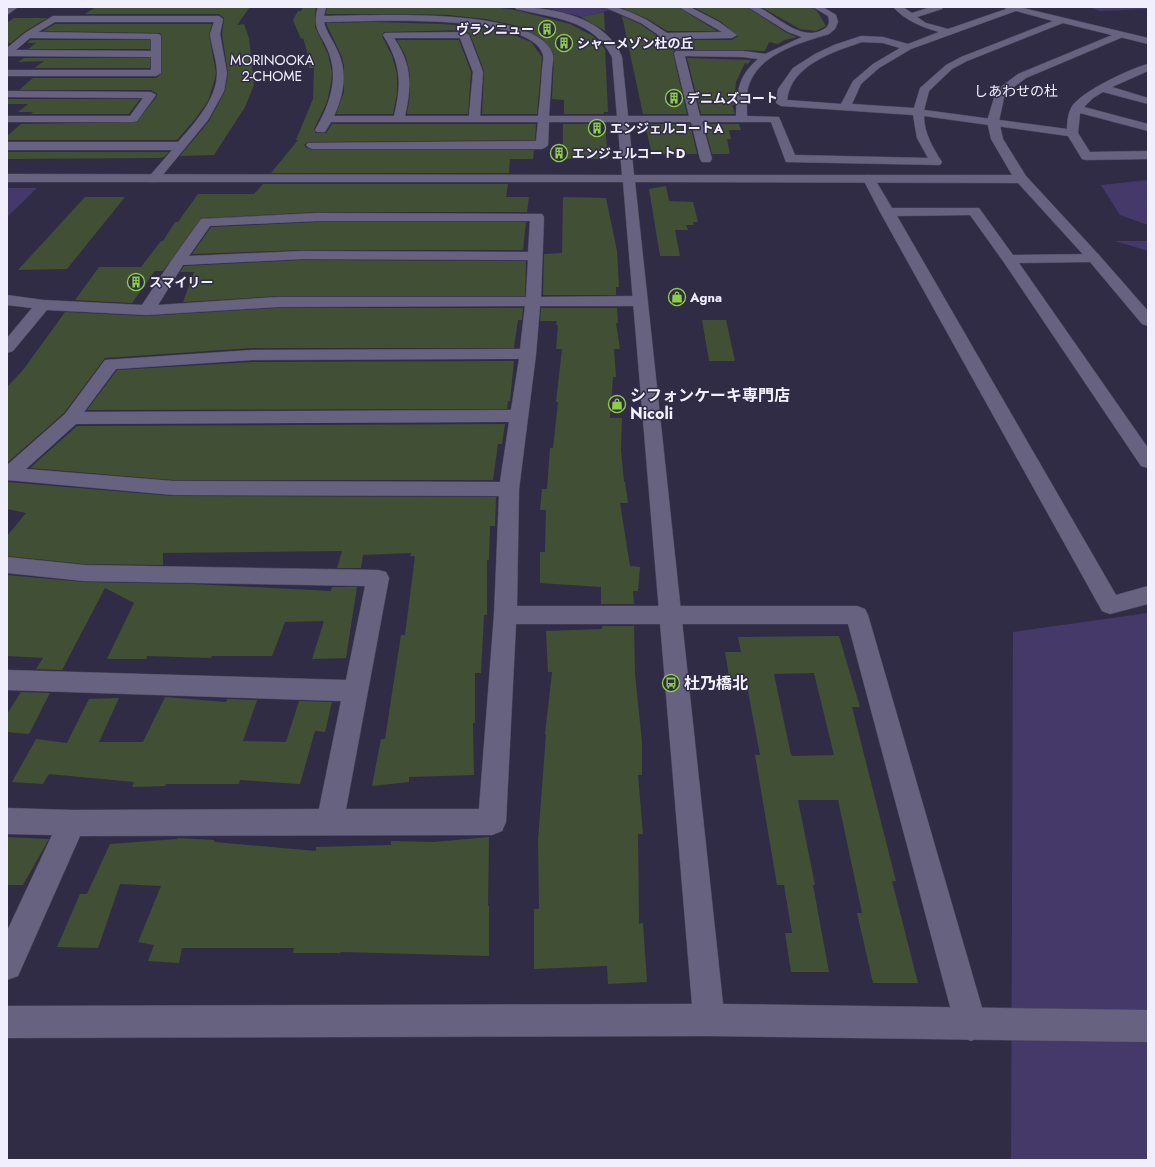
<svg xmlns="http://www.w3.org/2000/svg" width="1155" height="1167" font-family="Jost,'Noto Sans JP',sans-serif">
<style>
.green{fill:#443969}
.building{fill:#414f35;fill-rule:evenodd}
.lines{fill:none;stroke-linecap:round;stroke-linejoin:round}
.street-casing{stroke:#4d495e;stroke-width:1}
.secondary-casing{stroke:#4d495e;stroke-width:1}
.street{fill:#676280;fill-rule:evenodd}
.secondary{fill:#676280;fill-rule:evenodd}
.labels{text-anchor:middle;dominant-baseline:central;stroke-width:3;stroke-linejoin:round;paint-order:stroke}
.far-poi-label{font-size:13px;font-weight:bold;fill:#f1effd;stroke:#312c46;text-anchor:start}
.far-neighbourhood-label{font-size:14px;fill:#f1effd;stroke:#312c46}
.poi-label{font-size:16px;font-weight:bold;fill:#f1effd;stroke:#312c46;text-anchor:start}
</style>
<rect width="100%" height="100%" fill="#312c46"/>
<!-- green -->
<path class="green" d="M543,7H602L610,10L582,17Z
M1089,7H1148V9L1099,11Z
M1148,180V225L1120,215L1101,185Z
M7,188H37L7,217Z
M1115,241H1148V251Z
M1148,613V1160H1011L1013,632Z"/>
<!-- building -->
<path class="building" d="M96,7H250L237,25L244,24L249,38L254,85L245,107L214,155L180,156L209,121L225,91L228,73L222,34L224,18L219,14H85Z
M303,7H316L315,15V27L328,54L332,73L331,83L327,102L314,129L316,133H326L332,124H536L535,140L308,142L304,145L307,148L312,150H534L533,159H510L509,173H271L298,140H296L313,99L314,68H309V58L303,38L301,39L293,20L298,11H301Z
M327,7H493L515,10L570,24L593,36L605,49L608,112H604V114H564V100L552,99L554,54L541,38L518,26L486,19L449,15L411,14H326Z
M620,7H678L717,31H667L648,19Z
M693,7H747L787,33L797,37L784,40L778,44L769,42L765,51L743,50H676L680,46L676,40H732L738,36L720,21Z
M761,7H812L817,11L826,26L816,31L800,29Z
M604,12L605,31L581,17Z
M622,16L640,24L656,35L670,49L675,50L673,53L687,114H643Z
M14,18H47L24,32L11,43H7V23Z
M373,22L443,24L478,27L509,33L531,42L542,57L537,114H482L484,71L470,34L464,30L384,32L382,36L392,56L397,74V93L393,114H336L344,92V66L342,57L326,23Z
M55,24H212L209,34L216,73L214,82L208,101L196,118L177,140H7V136L21,124L137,122L157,96V94L151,90H19L33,78H156L162,73V36L160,33L43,31Z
M31,40H150V49H28L36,43H27Z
M397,40H459L471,72L468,114H407L410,95V75L406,57Z
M24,58H150V68H34L44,61L18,62Z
M687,58L751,60L748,64L745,63L736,82L734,105H732L735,114H701Z
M8,99H140L129,114H31L33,112H18L28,104H7Z
M563,124H605L608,159H563Z
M645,124H690L697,154H652Z
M704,124H739L741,130H729L731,139H727L730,154H712Z
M7,152H169L164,157L159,158L7,159Z
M263,184H508L506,197H529L527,212H317L201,218L163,271H155L132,303L75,300L99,267H141L161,241H163L175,222H178L198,194H254Z
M666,186L669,201L693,202L698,222H693L694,225H686L688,230H675L680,256H660L649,189Z
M85,197H125L67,269L18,270Z
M563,197L606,198L617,251L619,287H616V295H543L544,254L562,253Z
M317,222H526L523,250H303L192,254L211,227Z
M303,260L526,261L525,296H278L183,302L194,272H180L184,266Z
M278,308H523L522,320H518L514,348H252L105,358L64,413L7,463V387L23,370L65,312L147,316Z
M541,308H617L618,323H616L620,349H614L616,377H613L610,418H622L621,450L624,482H625L628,503H620L630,566L640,567L638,591H633L634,604H601V587L540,583V552H545L546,510H540L542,489H547L550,448H553L558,402H556L562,349H556L558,325H556L557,321H540Z
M702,320H726L735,361H709Z
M514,361L510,401H508L507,409L87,410L117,370L252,362Z
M505,424L502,444H498L493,480H173L30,468L77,426Z
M7,482L173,496L496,497L495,526H490L489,560H487V615H484L481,673H475V723H473L474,775L409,777V782L372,786L381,739H385L401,635H405L415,556H410L411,553L363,555L361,568H337L342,551L163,553V565L84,564L7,556V536L26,513L7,509Z
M7,575L84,582L193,584L331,591L332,587H357L346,658L312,659L324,621L285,622L272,656H212L211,658L147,656L146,659H107L134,603L105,588L62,670L36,669L43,658L7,656Z
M602,626H634L635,674L642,742V775H638L643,834H638L639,924L643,923L647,982L608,984L607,966L534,969V909H539L538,840L546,735L545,734L552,672H548L546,631L602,629Z
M839,636L860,707H852L896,881H892L918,983H873L857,913H862L838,800H798L815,885H813L829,972H791L785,933H792L784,885H777L755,755H760L746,681L730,682L725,652H741L738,637ZM814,673L834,755L793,756L791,755L774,674Z
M21,692L50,693L29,734L7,732V714Z
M165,697L226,702L227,699L257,700L243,741L286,742L299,701L332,702L325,732L315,731L300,784L240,780L239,784H166L165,786L132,787L134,782L49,774L43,784L12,782L36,739L67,743L89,699L119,698L99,742H143Z
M7,837L49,839L23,885H7Z
M489,837L488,906H489V956L341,952L340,953H293L294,948H182L179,963L148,961L154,945L138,942L161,886L120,884L98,948L57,947L80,894H87L110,844L177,839L178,838L214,840V842L316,851V847L391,845V841L434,842Z"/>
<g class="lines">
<!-- street casing -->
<g class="street-casing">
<path id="street" d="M318,7H326L324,16C367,16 538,5 553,55C554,59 552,66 552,70C551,85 550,100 549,116H689L674,53L676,51H743L765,54L802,37L788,32L748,7C752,7 756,6 760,8C778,17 803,43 824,29C829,26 830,22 828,16L813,7H823L836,15L838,22L835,29L829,34C800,43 757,54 748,88C746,97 747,107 747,116L779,117L795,155L928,158L917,138L913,115L781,106L776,103L778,89L793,68L815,54L834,45L861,36L883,37L908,44L939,32C921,27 905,20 893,7H903L912,13L931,7H943L942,9L917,17L926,23L948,29L1006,9L1004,7H1024L1023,8L1148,38V44L1063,23L967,61L952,69L929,91L924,110L1067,129C1067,122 1068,114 1071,108C1078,93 1131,68 1148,64V71L1112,87L1148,98V104L1103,92L1093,98L1084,107L1148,124V131L1080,113L1078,133L1090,152L1148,151V159L1086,160L1082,159L1068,136L924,116C924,133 933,148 942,162L940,165L786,162L771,122H702L712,159L710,162H702L700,159L691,122H549L548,145L546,147L542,149H312L308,147L306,145L308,143L536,141L538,122H331L325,132H317L315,130C329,106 339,80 329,53C322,34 311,30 318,7ZM1016,11L1053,21L961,57L946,65L920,88L914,108L852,104L861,84L879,68L911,49ZM324,22C362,22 531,11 543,55C544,59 542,66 542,70C541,85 540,100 538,116H480L483,72L469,35L464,32L385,33L383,35C401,64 402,83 394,116H334C344,95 348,71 337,50C333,40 326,32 324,22ZM394,38H460L473,72L469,116H405C412,85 412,65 394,38ZM862,42L883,43L900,48L873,64L853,81L841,104L787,100C791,65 833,52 862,42ZM685,56L743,57L758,59C738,76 737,91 736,116H700Z
M604,7H616L630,12L647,20L667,33L722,32L679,7H690L719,22L737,35L732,38L673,39L679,46L674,49L671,48L657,34L641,23Z
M53,16H219L223,19L220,34L227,73L224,91L208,120L157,182H149L147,179L172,150H7V142H178C194,124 217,99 217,73C217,62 213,51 211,40L210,34L214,22H55L38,32L159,34L161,36V73L156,76H7V70H151V57L7,56V48L25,33ZM30,38L151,39V51L16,50Z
M7,91L151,92L156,95L137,121L133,122H7V116H130L143,98L7,97Z
M869,175L873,176L892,208H979L1013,255L1094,254L1099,255L1148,311V326L1142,324L1090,262L1019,263L1148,448V468L1141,466L1003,261L970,215L897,216L1116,595L1148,586V604L1110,614L1102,611L880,212L863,179L865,176Z
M317,213L542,214L544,217L541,297L639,296L644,298L647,301L644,304L639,306H540L536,354L519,489L517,606H857L865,609L868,615L987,1025L982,1036L971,1041L960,1036L955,1025L848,624H516L506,822L502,831L492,835L80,836L18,976L7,980V931L52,835L7,834V808L72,810L319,809L341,701L7,690V670L346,680L365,586L84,581L7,573V557L84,565L378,570L386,572L389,578L346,809H479L494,615L499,496L173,495L7,480V465L65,414L105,360L252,350L520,349L525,306L278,307L147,315L47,310L13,351L7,353V338L32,308L7,305V295L43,300L142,305L171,261L201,219ZM317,221H530L528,252L303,251L189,256L210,226ZM303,259L528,260L526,297H278L158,305L183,265ZM519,359L511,410L84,412L116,369L252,360ZM509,422L500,482L173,481L26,469L76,424Z"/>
</g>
<!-- secondary casing -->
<g class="secondary-casing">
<path id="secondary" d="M8,7H18L7,15V8Z
M515,7C548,7 593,15 614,43C618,47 620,53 622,57L634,175H1012L991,139L987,121L994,98L1002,86L1018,74L1117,33L1120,32L1125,35L1123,37L1026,78L1010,90L1004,98L999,121L1003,139L1026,176L1099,255L1101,258L1099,261L1094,262L1089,261L1018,183L635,182L723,1004L1148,1010V1042L709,1036L7,1038V1006L692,1004L623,182H7V174L622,175L612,57C593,19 553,18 516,9Z"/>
</g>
<!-- street -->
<use href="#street" class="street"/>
<!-- secondary -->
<use href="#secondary" class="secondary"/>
</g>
<!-- icons -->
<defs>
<g id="building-ring" transform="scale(0.9)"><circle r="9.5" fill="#312c46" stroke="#8cce45" stroke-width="1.5"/><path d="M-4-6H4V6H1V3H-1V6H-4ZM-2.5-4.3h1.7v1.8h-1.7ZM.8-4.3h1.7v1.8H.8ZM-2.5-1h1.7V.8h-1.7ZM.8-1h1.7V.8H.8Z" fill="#8cce45"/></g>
<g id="shop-ring" transform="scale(0.9)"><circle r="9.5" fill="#312c46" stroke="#8cce45" stroke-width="1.5"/><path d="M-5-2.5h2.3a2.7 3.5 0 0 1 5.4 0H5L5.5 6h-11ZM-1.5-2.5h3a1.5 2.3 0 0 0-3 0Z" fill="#8cce45"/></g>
<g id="bus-ring" transform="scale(0.9)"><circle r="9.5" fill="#312c46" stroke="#8cce45" stroke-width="1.5"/><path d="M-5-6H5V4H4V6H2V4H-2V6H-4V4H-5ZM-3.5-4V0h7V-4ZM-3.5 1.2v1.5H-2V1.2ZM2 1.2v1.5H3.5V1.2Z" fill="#8cce45"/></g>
</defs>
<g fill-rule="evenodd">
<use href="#building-ring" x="547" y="29"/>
<use href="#building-ring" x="564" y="43"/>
<use href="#building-ring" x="674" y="98"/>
<use href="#building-ring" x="597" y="128"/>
<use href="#building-ring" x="559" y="153"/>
<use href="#building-ring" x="136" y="282"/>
<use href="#shop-ring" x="677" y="297"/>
<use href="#shop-ring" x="617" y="404"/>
<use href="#bus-ring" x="671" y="683"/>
</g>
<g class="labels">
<!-- far-poi labels -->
<g class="far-poi-label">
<text x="534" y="29" text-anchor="end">ヴランニュー</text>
<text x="577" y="43">シャーメゾン杜の丘</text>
<text x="687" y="98">デニムズコート</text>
<text x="610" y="128">エンジェルコートA</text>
<text x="572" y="153">エンジェルコートD</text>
<text x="149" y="282">スマイリー</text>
<text x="690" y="297">Agna</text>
</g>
<!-- far-neighbourhood labels -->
<g class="far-neighbourhood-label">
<text x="272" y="60">MORINOOKA<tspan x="272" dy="16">2-CHOME</tspan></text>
<text x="1016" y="91">しあわせの杜</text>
</g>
<!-- poi labels -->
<g class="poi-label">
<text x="630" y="395">シフォンケーキ専門店<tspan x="630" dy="18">Nicoli</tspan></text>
<text x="684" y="683">杜乃橋北</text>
</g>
</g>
<!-- border -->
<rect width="1155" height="1167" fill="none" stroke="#f1effd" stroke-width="16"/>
</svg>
